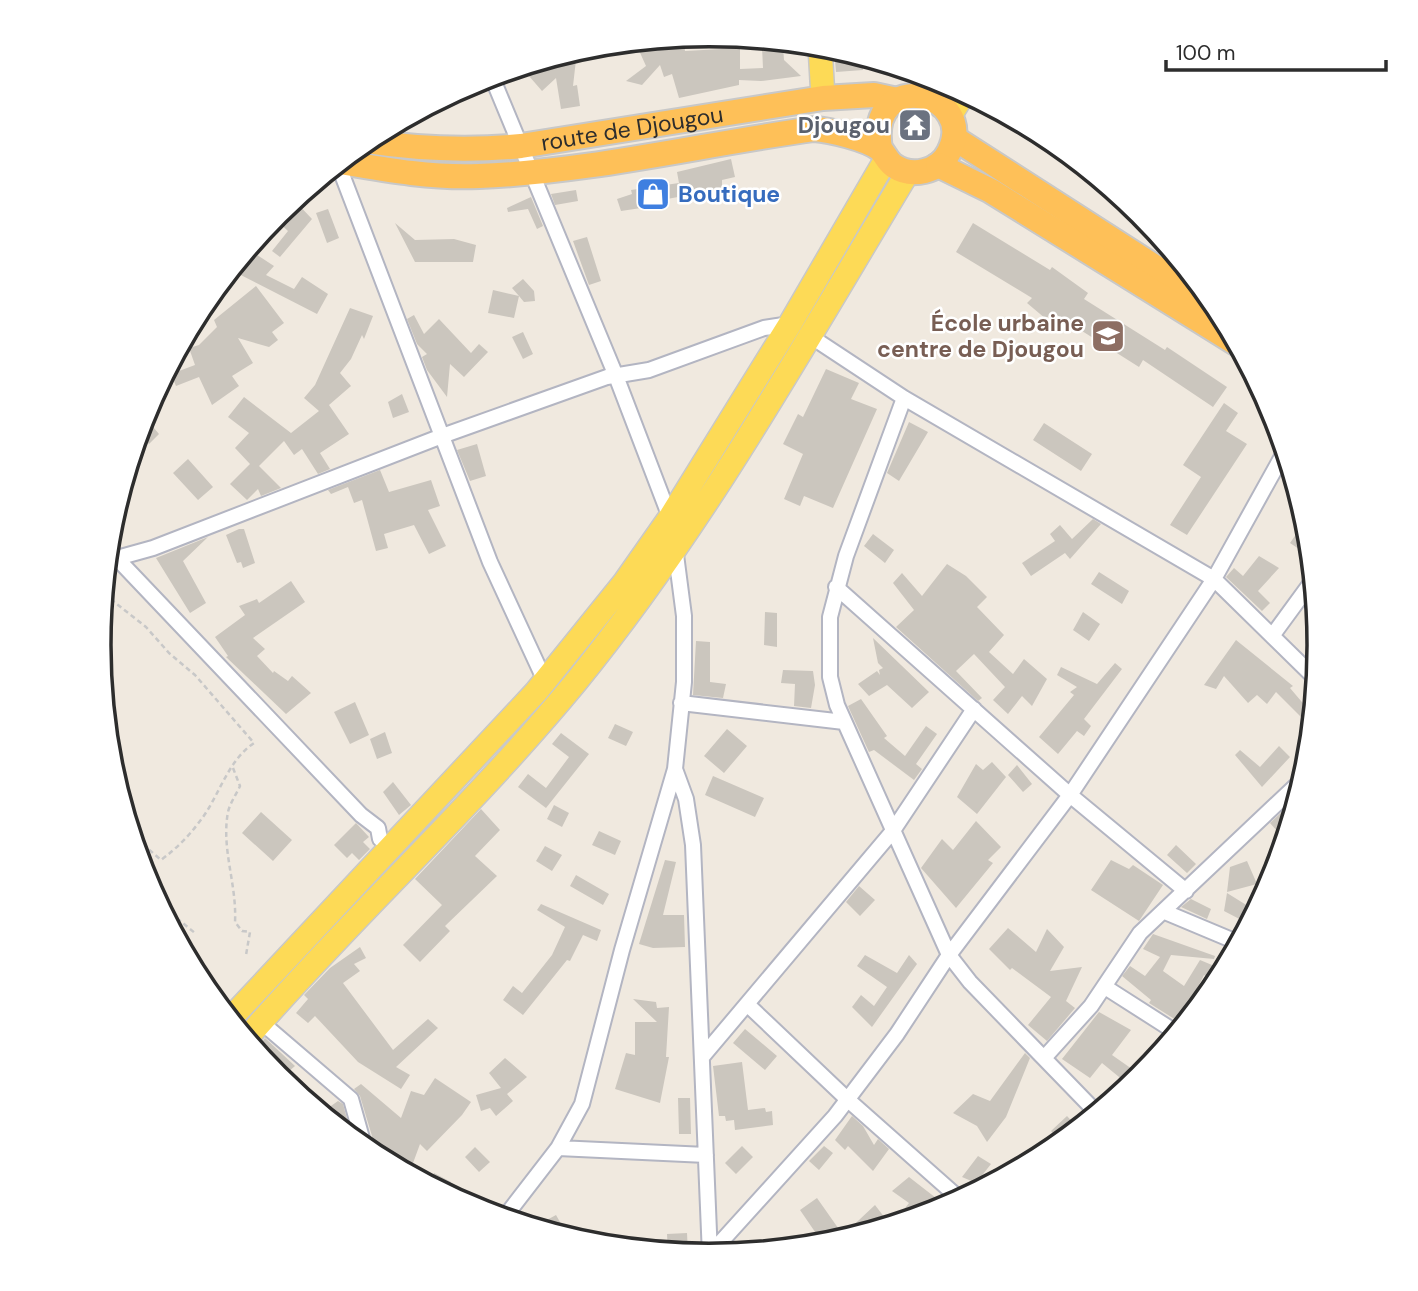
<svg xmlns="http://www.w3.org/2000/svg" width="1418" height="1291" font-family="'DM Sans',sans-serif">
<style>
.building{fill:#cbc6be}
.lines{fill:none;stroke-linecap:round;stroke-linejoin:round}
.minor-casing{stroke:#b3b5c2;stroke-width:18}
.primary-casing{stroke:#c8c8c8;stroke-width:26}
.trunk-casing{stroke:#c8c8c8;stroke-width:28}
.path{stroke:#c8c8c8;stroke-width:2.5;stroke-dasharray:5 3.5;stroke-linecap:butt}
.minor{stroke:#fff;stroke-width:14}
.primary{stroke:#fdda56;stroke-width:23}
.trunk{stroke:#fec058;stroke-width:24}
.labels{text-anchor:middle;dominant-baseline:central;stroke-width:5;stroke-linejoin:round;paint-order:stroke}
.worship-label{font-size:23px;font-weight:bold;fill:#5b616d;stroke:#fff;text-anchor:end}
.street-label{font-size:23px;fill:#2d2d2d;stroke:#fff}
.shop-label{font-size:23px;font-weight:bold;fill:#366cbe;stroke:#fff;text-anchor:start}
.education-label{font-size:23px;font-weight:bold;fill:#785e54;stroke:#fff;text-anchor:end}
.rim{fill:none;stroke:#2d2d2d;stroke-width:3.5}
</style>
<rect width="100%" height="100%" fill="#f0e9df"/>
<!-- building -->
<path class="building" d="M683,38L685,51L740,48V69L763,68L762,47L783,46L784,60L801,76L761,81L739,80V85L679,98L672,74L664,77L660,65L642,85L626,81L646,66L637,46L648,41Z
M834,49L862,57L863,70L836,72Z
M577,51L573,86L577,85L580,106L561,109L556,78L542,91L529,76L540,62Z
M731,159L735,177L722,180V189L667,199L668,204L621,211L617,199L632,194L631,190L679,183L677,172Z
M576,190L578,201L555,205L551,194Z
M531,197L543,226L537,229L528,209L508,212L507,208Z
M294,200L312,219L280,257L272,251L288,231L274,218Z
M328,209L339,238L327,243L316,213Z
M395,223L415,240L454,239L476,245L473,262H415Z
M973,223L1050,270L1052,267L1088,293L1084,299L1165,350L1167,347L1227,387L1213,407L1143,360L1139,367L1052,312L1046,319L1027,303L1032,298L956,252Z
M587,237L601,281L589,285L573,241Z
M248,249L274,266L266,275L294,289L302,277L328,294L317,314L231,270Z
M523,279L534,291L535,301L524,302L519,296L514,318L488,313L493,290L519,296L512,288Z
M256,286L284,323L272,332L278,340L269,347L238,338L253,363L232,376L239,386L212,405L199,377L176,386L171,374L195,365L189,348L199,345L217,327L214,320Z
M350,308L373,316L364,339L362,335L351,359L340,373L351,386L329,405L349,434L320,453L330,469L318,474L302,449L294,455L284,441L259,466L281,488L261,496L258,489L247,500L230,484L250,464L235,448L249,433L228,417L244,397L291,433L319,411L304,398L315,385Z
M414,315L424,334L439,319L471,353L479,344L488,352L464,377L450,364L447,397L427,370L422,357L427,354L417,344L407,319Z
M523,332L533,354L523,359L512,337Z
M826,369L859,383L851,399L877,409L833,508L804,496L800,506L784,499L803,454L783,444L798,414L803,417Z
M402,394L409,412L393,418L388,402Z
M1224,403L1238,413L1226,431L1247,444L1187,535L1170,525L1201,477L1183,465Z
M147,420L159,434L149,444L139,433Z
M909,422L928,432L899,481L887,473Z
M1044,423L1092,454L1081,471L1033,440Z
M477,444L486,476L470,481L457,450Z
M188,459L213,487L198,500L173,473Z
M380,470L389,492L431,480L440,506L428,510L446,546L429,554L414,525L384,534L388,548L376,551L362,500L354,503L348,487L331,494L328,490Z
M1093,519L1101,524L1070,559L1065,553L1031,576L1022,563L1055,541L1050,534L1060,525L1072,539Z
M1306,520L1308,527L1311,557L1290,543Z
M239,529H244L255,563L243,568L241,562L237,563L226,535Z
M873,534L894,550L885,563L864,546Z
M208,537L183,561L206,603L190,613L156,558Z
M1259,556L1279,568L1258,591L1270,603L1262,611L1226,577L1234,568L1243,576Z
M947,564L966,576L987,597L977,607L1004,635L989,652L1013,674L1024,659L1047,679L1032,706L1022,696L1008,714L993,700L1005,687L974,654L956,671L982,698L978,701L896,627L914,610L893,583L902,573L922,596Z
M1099,572L1129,591L1122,604L1091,584Z
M291,581L305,602L253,638L265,649L257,656L273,673L274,671L288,681L292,676L311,693L286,714L226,657L228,656L215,637L245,615L239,606L257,599L259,603Z
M765,612L777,613V647L764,645Z
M1083,612L1100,624L1089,641L1073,630Z
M873,638L929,692L912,708L887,685L869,696L858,684L877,671L880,675L879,670L883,668L878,663Z
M1236,640L1293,686L1290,688L1307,708L1314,700L1311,727L1276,692L1267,704L1257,695L1248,703L1224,676L1216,689L1204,685Z
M696,641L710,642V682L726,684L723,698L693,695Z
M1115,663L1122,669L1084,719L1091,726L1084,736L1077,731L1058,754L1039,737L1074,695L1070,692L1077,687L1057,675L1061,667L1097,684Z
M783,670L813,671L815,685L811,708L794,706L795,684L781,683Z
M861,699L887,736L884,738L905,756L926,726L937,734L916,764L922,769L914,780L874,750L869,752L848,706Z
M355,702L369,735L350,744L334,712Z
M615,724L633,732L626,746L608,738Z
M727,729L747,746L724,773L704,756Z
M385,732L392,753L377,759L370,739Z
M561,733L589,754L546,808L518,787L528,774L546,788L569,757L552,744Z
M1279,746L1290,757L1262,787L1235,755L1240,750L1260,767Z
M992,762L1006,777L977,814L957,797L976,764L983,770Z
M1017,765L1032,784L1023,792L1008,775Z
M713,776L764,798L755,817L705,795Z
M393,782L411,805L399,815L383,792Z
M1298,797L1295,807L1285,818L1289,827L1285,840L1270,823Z
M554,805L569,813L562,827L547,819Z
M481,809L500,830L475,856L497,876L445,926L450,931L420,962L403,945L442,905L415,879Z
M261,812L292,840L273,861L242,833Z
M976,821L1001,847L988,860L993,863L956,908L921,868L942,839L953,850Z
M356,823L369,837L363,842L370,849L359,860L352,853L347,858L334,845Z
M599,831L621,841L615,855L592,845Z
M1176,845L1196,864L1187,873L1167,855Z
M545,846L562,855L552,871L536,861Z
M665,860L676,862L663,915H684L685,947L653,948L639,944Z
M1111,860L1129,869L1133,865L1163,885L1139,921L1091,890Z
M1247,861L1257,884L1227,892L1230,867Z
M576,875L609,894L603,905L570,886Z
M859,886L875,900L860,916L846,902Z
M1227,893L1256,911L1249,924L1224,911Z
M1191,899L1211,909L1207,919L1181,907Z
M541,904L601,930L597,941L583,935L570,961L567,960L523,1015L503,1000L513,986L522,993L552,955L565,927L537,910Z
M1008,928L1036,952L1047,929L1064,947L1050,971L1082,967L1066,1001L1075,1008L1047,1041L1028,1025L1051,997L1012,968L1010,970L989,949Z
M1153,934L1215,956L1214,959L1171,955L1163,971L1184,986L1200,960L1224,970L1218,983L1204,975L1189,1005L1196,1009L1184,1025L1149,1003L1151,1000L1122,976L1130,966L1145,976L1160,957L1143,949Z
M360,947L366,958L354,964L360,971L343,983L393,1050L428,1019L438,1028L396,1067L410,1075L401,1089L358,1062L315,1016L308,1023L296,1013L308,999L304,995L330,968Z
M865,955L897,973L909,955L917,964L872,1027L852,1007L861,995L874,1006L887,987L857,966Z
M633,999L656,1002L657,1008L669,1007L666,1057H669L660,1103L615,1089L626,1053L635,1055V1022H657Z
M1099,1012L1131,1030L1112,1055L1142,1076L1130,1086L1102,1063L1090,1078L1062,1059Z
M745,1029L777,1056L765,1070L733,1043Z
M265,1038L295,1066L288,1072L311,1092L305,1100L277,1077L259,1055L266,1049L261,1043Z
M1025,1053L1030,1058L1006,1117L987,1142L977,1126L953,1113L973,1094L990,1101Z
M505,1058L527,1077L507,1094L513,1101L496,1116L490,1108L481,1111L476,1095L501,1088L489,1073Z
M742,1062L748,1110L765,1108L766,1112L772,1111L773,1125L735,1130L734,1120L726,1121L725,1116H719L713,1066Z
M435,1078L471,1102L462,1115L427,1151L420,1144L409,1174L373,1155L375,1146L360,1096L354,1089L361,1084L401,1118L411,1091L424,1095Z
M678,1098H690L691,1134H679Z
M338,1101L343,1104L348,1123L341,1130L321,1113Z
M852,1116L863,1126L874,1145L878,1139L889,1149L873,1171L848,1146L845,1150L835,1140Z
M1067,1116L1078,1128L1061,1143L1051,1131Z
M742,1146L753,1157L736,1174L725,1163Z
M824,1146L833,1153L819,1170L809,1161Z
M475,1147L490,1162L479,1172L465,1157Z
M978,1156L991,1164L976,1183L962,1177Z
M434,1173L451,1182L445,1193L427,1184Z
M909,1177L936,1198L920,1216L911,1219L902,1212L909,1203L892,1191Z
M817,1198L843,1235L875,1205L888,1222L880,1228L824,1245L800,1210Z
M556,1215L569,1238L534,1227Z
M687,1233L688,1254L668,1252L667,1234Z"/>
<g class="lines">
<!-- minor casing -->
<g class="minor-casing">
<path id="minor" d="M492,77L616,376L671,520
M338,164L490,562L545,681
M810,336L904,398L1214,579L1316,679
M904,398L846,556L830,617V677L837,705L949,955L970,982L1097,1113
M108,549L361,815L378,828L380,839L390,845
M117,558L153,548L442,436L607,377L649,370L764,328L790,324
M836,587L1070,795L1186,891
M1272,636L1313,580
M681,703L844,722
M675,769L686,799L693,845L710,1256
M1165,912L1239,943
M1105,987L1177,1033
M748,1005L847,1099L961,1200
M261,1022L351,1099L365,1149
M703,1056L892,832L974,709
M1044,1058L1091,1006L1140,933L1304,778
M558,1148L706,1155
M504,1218L558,1148L582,1104L622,950L675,769L684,682V616L675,547
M710,1254L835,1116L897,1034L949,955L1070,795L1214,579L1285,451"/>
</g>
<!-- primary casing -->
<g class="primary-casing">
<path id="primary" d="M820,46L823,98
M925,96L937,80
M950,116L964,93
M230,1019L536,692L624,583L671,516L790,324L886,159
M246,1039C352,917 472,808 575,683C704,525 803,346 908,172"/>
</g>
<!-- trunk casing -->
<g class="trunk-casing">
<g id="trunk">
<path d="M954,138L1217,307"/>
<path id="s1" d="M366,141C418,149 469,151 521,146L823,98L874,95L897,100"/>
<path d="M340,162C387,170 432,178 479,176C590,172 703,144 814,129C830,130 867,139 880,149C885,154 887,161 894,166C912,178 939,172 949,152C980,92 866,65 880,149"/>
<path d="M938,165L991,191L1236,343"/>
</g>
</g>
<!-- path -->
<path class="path" d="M104,594L146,627L169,653L195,675L254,743C227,761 219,797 200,821C188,837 177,848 161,860L145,846
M233,768L240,786C236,795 230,803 228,812C221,849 237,884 235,922L242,931L250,932L246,955
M171,928L179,920L195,933"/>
<!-- minor -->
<use href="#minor" class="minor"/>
<!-- primary -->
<use href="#primary" class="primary"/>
<!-- trunk -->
<use href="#trunk" class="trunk"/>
</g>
<!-- icons -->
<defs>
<g id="temple-square" transform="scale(1.75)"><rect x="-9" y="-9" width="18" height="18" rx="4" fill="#6b7280" stroke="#fff"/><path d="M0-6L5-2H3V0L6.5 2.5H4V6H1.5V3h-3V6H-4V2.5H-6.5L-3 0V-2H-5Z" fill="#fff"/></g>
<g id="shop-square" transform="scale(1.75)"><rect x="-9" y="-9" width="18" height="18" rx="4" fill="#3f7fe0" stroke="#fff"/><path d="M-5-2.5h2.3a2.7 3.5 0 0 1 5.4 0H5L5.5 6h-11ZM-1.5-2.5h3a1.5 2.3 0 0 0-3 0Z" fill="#fff"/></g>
<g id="school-square" transform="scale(1.75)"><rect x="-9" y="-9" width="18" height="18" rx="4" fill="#8d6e63" stroke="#fff"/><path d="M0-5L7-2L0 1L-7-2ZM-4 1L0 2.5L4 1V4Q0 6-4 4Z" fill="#fff"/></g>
</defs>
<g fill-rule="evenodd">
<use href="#temple-square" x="915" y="125"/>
<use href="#shop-square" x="653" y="194"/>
<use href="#school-square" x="1108" y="336"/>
</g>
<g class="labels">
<!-- worship labels -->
<g class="worship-label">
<text x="890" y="125">Djougou</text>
</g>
<!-- street labels -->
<g class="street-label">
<text stroke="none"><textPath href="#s1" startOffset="268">route de Djougou</textPath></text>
</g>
<!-- shop labels -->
<g class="shop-label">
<text x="678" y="194">Boutique</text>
</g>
<!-- education labels -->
<g class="education-label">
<text x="1084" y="323">École urbaine<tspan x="1084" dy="26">centre de Djougou</tspan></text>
</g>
</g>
<!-- crop -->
<path d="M0 0H1418V1291H0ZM111 645a598 598 0 1 1 1196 0a598 598 0 1 1-1196 0Z" fill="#fff" fill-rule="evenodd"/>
<path class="rim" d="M111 645a598 598 0 1 1 1196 0a598 598 0 1 1-1196 0Z"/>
<!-- scale -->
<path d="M1166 60v10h220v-10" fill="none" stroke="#2d2d2d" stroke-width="3.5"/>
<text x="1176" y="60" font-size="21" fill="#2d2d2d" stroke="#ffffff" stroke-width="5" paint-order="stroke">100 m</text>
</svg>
